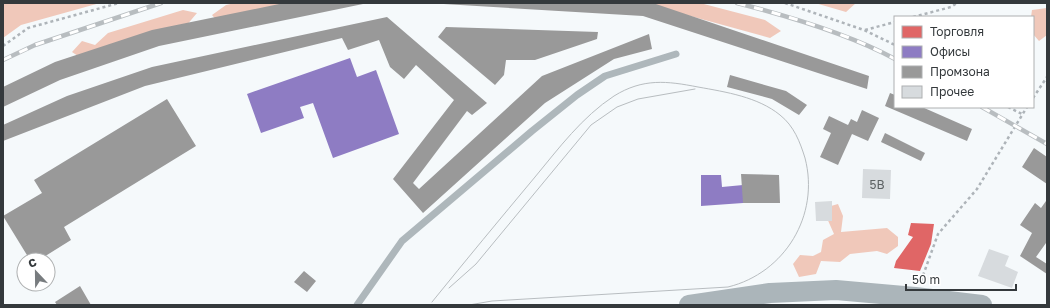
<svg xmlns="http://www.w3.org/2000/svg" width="1050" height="308" font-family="'Golos Text',sans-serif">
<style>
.forest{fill:#f0c8ba}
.shops{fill:#e06666}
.offices{fill:#8e7cc3}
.industry{fill:#999}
.building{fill:#d7dbde}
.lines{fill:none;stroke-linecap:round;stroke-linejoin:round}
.path{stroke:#aeb4b9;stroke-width:2.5;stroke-dasharray:3 3;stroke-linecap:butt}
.lane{stroke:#aeb7bb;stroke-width:7}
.secondary{stroke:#abb5ba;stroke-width:20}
.tram{stroke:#b8bdc0;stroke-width:1}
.rail-casing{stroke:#b8bdc0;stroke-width:4.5}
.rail{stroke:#fff;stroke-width:3;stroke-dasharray:9;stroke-linecap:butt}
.labels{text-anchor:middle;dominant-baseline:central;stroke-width:4;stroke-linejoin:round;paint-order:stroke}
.number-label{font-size:12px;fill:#5d6264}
</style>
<rect width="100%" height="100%" fill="#f5f9fb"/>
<!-- forest -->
<path class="forest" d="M3,3H100L21,25L3,38Z
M235,3H300L217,21L212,15L226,5Z
M643,3H700L765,20L781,31L770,38Z
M815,3H856L846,12Z
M1047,8V35L1039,41L1033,34V17H1031L1032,10Z
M183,10L197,13L186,26L81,58L72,52L82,41L95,45L108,33Z
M838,204L843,216L841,232L887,228L898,237V246L887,254L877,251L850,254L840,262L821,261L816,274L799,277L793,264L800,255L813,256L821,252L823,240L834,234L826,216L831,206Z"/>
<!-- shops -->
<path class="shops" d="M911,223L934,224L931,244L920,271L894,268L896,261L913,237L908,235Z"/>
<!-- offices -->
<path class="offices" d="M350,58L357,77L376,70L399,134L333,158L313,103L300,107L304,118L261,133L247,94Z
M701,175H721L722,187L743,185V203L701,206Z"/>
<!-- industry -->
<path class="industry" d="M284,3L363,4L159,46L60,80L3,107V87L55,62L152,30Z
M427,3H653L869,76L867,89L643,16Z
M387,17L487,103L472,115L467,111L413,183L419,189L542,76L649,34L652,49L614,59L545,103L423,213L393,179L454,100L416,65L404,79L390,67L379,40L348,50L342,38L145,86L3,141V125L67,96L152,67Z
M446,27L598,32L597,39L535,60H506L504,75L495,85L438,37Z
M730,75L786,91L807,105L799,115L772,99L727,87Z
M890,93L895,95V107H922L972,129L967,141L885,106Z
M167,99L196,146L64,227L71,240L39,260H30L3,216L42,193L34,180Z
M862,110L879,118L868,141L852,134L838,165L820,157L831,133L823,129L829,116L848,125L851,119L857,122Z
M885,133L925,153L921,161L881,142Z
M1034,148L1047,157V184L1022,167Z
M741,174L779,175L780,203H743Z
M1046,201L1047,244L1046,243L1036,257L1047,264V274L1020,256L1032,233L1020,225L1035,203L1041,208Z
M304,271L316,281L307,292L294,282Z
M80,286L91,305H57L55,302Z"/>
<!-- building -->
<path class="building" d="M863,169L891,170L890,199L862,198Z
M832,201V221H816L815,202Z
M989,249L1009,256L1005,266L1018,272L1012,288L978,276Z"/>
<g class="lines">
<!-- path -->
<path class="path" d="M785,3L864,30L895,45
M913,17L951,7L957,3
M865,30L895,22
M3,46L28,28L119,3
M1033,98L1047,77
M1008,107L1022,114
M921,281L938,234L977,189L1027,107"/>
<!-- lane -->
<path class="lane" d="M357,305L402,241L532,131L577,95L605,76L676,54"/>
<!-- secondary -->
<path class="secondary" d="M689,305L770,293L836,290L915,297L982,305"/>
<!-- tram -->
<path class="tram" d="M449,288L476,264L591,125L617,107L638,99L695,89
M432,302C466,260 500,219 535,177C559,148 582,117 614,96C643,78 667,81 698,87C726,92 758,97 780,115C794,126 800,142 805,158C820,215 785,273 728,287L492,301L469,305"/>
<!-- rail casing -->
<g class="rail-casing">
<path id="rail" d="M737,3C788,16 849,34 895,59
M3,60L35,45L161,3
M982,107L1047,144"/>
</g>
<!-- rail -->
<use href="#rail" class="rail"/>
</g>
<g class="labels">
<!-- number labels -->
<g class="number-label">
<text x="877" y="184">5В</text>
</g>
</g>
<!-- border -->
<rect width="1050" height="308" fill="none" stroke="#34393c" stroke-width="8"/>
<!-- legend -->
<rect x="894" y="16" width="140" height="92" fill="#ffffff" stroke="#aeb0b1"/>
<rect x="902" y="26" width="20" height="12" fill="#e06666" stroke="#aeb0b1"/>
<text x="930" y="36" font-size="12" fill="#34393c">Торговля</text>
<rect x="902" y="46" width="20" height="12" fill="#8e7cc3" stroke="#aeb0b1"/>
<text x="930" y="56" font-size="12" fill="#34393c">Офисы</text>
<rect x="902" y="66" width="20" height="12" fill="#999999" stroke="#aeb0b1"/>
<text x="930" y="76" font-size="12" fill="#34393c">Промзона</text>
<rect x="902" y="86" width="20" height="12" fill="#d7dbde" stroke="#aeb0b1"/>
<text x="930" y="96" font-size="12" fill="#34393c">Прочее</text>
<!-- north arrow -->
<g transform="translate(36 272) rotate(338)"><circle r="19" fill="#ffffff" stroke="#aeb0b1"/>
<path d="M0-3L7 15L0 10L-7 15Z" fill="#787c7f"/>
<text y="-6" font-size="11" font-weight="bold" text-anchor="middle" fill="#34393c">С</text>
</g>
<!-- scale -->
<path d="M906 284v6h110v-6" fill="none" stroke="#34393c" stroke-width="2"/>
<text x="912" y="284" font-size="12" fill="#34393c" stroke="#ffffff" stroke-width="3" paint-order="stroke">50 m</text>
</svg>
